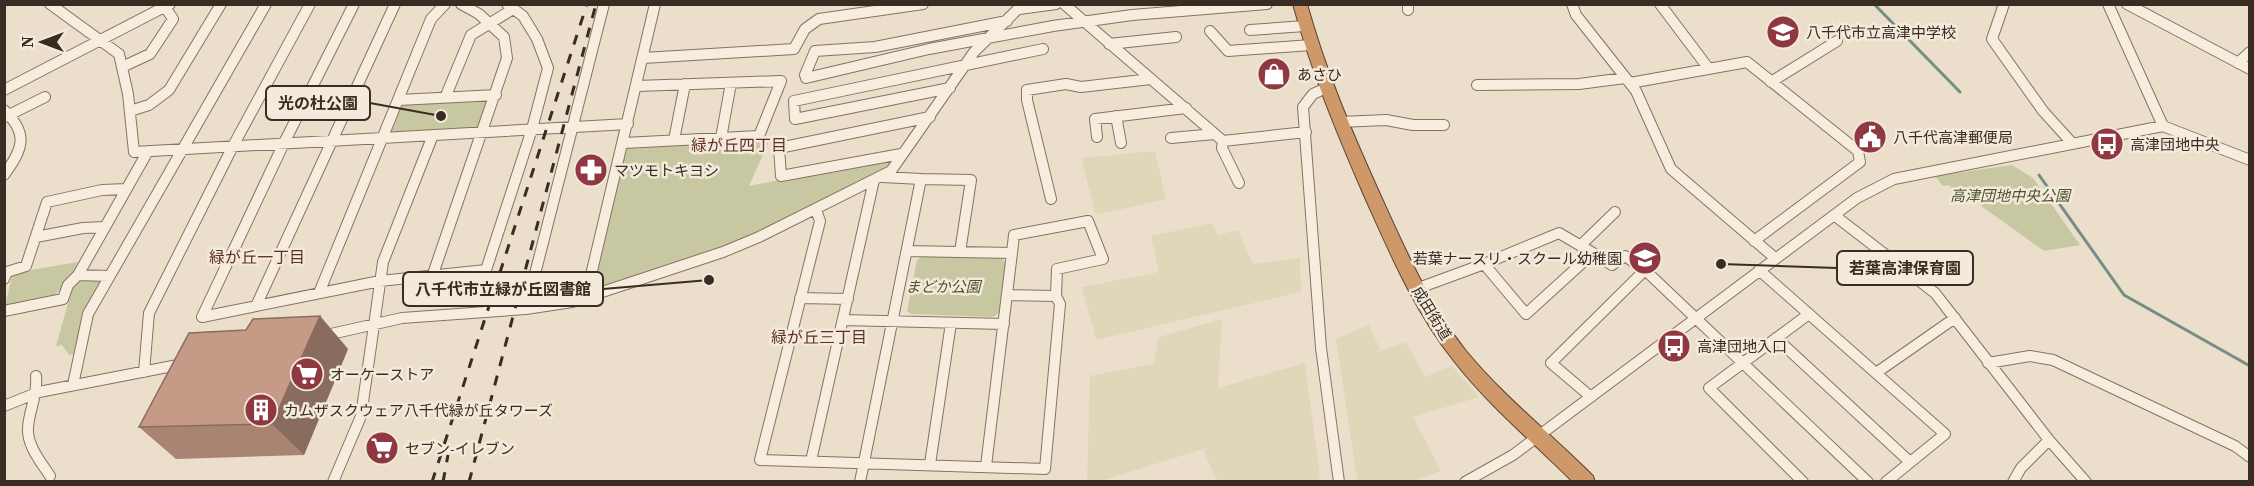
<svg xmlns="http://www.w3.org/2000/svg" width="2254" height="486" font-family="'Source Serif 4','Noto Sans JP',serif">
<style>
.farmland{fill:#e0d6ba}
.green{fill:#c7c8a1}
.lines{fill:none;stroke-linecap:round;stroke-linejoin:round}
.stream{stroke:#738e85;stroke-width:3}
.minor-casing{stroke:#877262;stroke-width:12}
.highway-casing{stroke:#554135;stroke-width:2}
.minor{stroke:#f6eddf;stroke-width:10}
.highway{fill:#cf9868;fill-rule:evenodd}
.rail{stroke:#392c23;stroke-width:3;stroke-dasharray:10 10;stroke-linecap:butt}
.wall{fill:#a98473}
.shaded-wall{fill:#8a6c5e}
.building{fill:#c59a86;stroke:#8a6c5e;stroke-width:1.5}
.labels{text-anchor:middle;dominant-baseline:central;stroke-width:5;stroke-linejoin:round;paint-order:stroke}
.poi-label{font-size:15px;fill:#392c23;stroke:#f3eadb;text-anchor:start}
.park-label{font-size:15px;font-style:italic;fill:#4d532c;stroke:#f3eadb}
.street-label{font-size:15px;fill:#392c23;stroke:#f3eadb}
.neighbourhood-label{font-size:16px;fill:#612e27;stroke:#f3eadb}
.leader{fill:none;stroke:#392c23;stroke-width:2}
.callout-dot{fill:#392c23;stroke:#f3eadb;stroke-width:2}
.callout{fill:#f3eadb;stroke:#392c23;stroke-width:2}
.callout-label{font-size:16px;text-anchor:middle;font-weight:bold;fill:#392c23}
</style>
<rect width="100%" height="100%" fill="#ebdfcc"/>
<!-- farmland -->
<path class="farmland" d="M1155,151L1166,199L1096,215L1081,158Z
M1212,223L1218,235L1238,230L1253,264L1300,258L1301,292L1096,340L1082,287L1159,272L1151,236Z
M1222,319L1218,388L1305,363L1320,477L1316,481H1217L1203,449L1101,481H1087L1090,376L1153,364L1159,337Z
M1369,325L1381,351L1406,342L1425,377L1452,366L1479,397L1413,417L1441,471L1413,481L1361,482L1357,479L1336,339Z"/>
<!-- green -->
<path class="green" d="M491,99L478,128L392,134L391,131L400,107L408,104Z
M771,137L749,186L890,158L892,162L885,170L723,252L590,296L624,143Z
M2012,165L2033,178L2080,245L2044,251L1970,198L1963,197L1956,188L1953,189L1949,185L1943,186L1935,176Z
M923,256L1002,258L1006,264L999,313L993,317L911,314L907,311L917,260Z
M78,262C59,305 46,298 5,307L12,276L19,272Z
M78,276L107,277L79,352L69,355L62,345L56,346L68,303L65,299Z"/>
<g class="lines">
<!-- stream -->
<path class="stream" d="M1874,4L1960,92
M2039,175L2124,295L2250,366"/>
<!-- minor casing -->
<g class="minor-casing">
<path id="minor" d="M50,4L119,54L128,94L134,152L628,124
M354,4L284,143L202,317L380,281L486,270L532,129L548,68L537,39L523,16L507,4
M1064,4L1223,141L1306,132
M1408,4V10
M1572,4L1576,15L1636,91L1671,169L1775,258
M1660,4L1709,69
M2004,4L1992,39L2043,111L2072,143
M2108,4L2163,126
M2127,4L2250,69
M1019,9L1056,4
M1007,21L875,47L815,51L805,75L806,78L929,49L1053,26L1132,15L1267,4
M1250,30L1305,26
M1210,31L1228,51L1311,45
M1109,44L1176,37
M643,58L794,49L805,29L819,19L923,4
M2238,63L2250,52
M122,67L150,54L173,19L165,7
M1771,82L1837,41
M1630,83L1747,62L1858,151L1860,162L1754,241
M1477,85L1579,84L1625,78
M950,88L795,119L794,101L1043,49
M1326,88L1313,94L1303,107L1321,348L1339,482
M4,90L170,4
M445,98L471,35L513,9
M399,100L496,95
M4,110C29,134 23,149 4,175
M130,111L149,105L169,90L221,4
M1116,116L1121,143
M5,117L45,97
M1340,122L1386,120L1413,125H1444
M1097,137L1095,119L1186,108
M721,138L731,83
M1171,138L1215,134
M674,140L685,84
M1223,141L1222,148L1239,183
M624,143L759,136L781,81L637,86
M901,154L781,176L779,148L930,117
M921,179L971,180L960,252
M1051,199L1027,100V90L1066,84L1081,87L1151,79
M816,210L820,221L760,460L1045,469L1060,304L1056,296L1057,269L1103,259L1088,221L1014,235L1012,253L907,251
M1834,215L1935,293L2049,440L2086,482
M1559,233L1593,253L1526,314L1484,264Z
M36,237L83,228L105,227
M1581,245L1615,212
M1593,253L1612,265L1625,256L1645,270
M1759,270L1945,434L1886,482
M433,274L507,58L504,37L479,14L461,4
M78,275L109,276
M4,279L7,272L26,266L47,202L102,190L126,189
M1416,289L1484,264
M319,293L431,19L445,4
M1008,295L1056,296
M590,296L591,275L655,4
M800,298L848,299
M256,306L395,4
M526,309L604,4
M4,311L63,299L68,285L78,275L148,151
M843,320L1004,324
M322,336L402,318L526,309L572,302L723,252L759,237L891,171L974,52L1023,4
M1776,338L1910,462
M1988,363L2030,356L2053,360L2235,446L2250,457
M144,372L149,313L233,146L310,4
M1876,373L1955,318
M36,376C38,395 29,410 28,428C27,446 41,462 50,476
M73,385L88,314L266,4
M1591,397L1551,363L1645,270L1868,482
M4,406L39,392L183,364
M811,461L874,180
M930,464L951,323
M986,466L1012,253
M333,482L361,416L383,262L433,135
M860,482L921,179L882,177
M1465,482L1513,455L1857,198L1894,179L2163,126L2250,160
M1803,482L1709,388L1809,314
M2013,482L2021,468L2049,440"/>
</g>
<!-- highway casing -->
<g class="highway-casing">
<path id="highway" d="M1293,4H1307C1325,69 1351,130 1379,192C1404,247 1428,303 1466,351C1504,397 1551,434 1593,476L1595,482H1573C1533,442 1489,406 1454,361C1414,311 1389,251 1363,193C1336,131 1311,70 1293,4Z"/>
</g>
<!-- minor -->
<use href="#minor" class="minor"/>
<!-- highway -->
<use href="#highway" class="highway"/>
<!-- rail -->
<path class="rail" d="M432,482L587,4
M443,482L448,455
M469,482L596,4"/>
</g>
<!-- wall -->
<path class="wall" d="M320,316L348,349L304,455L176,459L139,427L246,330Z"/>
<!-- shaded-wall -->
<path class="shaded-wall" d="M320,316L348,349L304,455L272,424Z"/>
<!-- building -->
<path class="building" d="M320,316L272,424L139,427L189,333L246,330L253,319Z"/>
<!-- icons -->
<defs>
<g id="school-disc" transform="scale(1.725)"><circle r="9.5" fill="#8f3841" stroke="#f3eadb"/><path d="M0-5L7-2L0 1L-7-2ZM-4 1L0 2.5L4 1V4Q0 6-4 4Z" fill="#fff"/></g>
<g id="shop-disc" transform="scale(1.725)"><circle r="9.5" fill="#8f3841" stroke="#f3eadb"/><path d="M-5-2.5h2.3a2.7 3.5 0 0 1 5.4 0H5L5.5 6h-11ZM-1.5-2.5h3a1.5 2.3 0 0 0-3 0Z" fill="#fff"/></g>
<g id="civic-disc" transform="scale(1.725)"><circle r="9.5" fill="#8f3841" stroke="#f3eadb"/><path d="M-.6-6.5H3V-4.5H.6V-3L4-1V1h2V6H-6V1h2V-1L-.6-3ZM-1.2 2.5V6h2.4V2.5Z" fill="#fff"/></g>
<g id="bus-disc" transform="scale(1.725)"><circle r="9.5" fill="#8f3841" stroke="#f3eadb"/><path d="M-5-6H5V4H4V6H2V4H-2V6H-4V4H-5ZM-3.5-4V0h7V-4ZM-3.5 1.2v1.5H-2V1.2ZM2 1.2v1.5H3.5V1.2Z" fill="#fff"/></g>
<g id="pharmacy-disc" transform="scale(1.725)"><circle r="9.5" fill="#8f3841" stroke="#f3eadb"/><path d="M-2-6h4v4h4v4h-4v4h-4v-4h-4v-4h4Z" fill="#fff"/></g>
<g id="supermarket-disc" transform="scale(1.725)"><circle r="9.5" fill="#8f3841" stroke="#f3eadb"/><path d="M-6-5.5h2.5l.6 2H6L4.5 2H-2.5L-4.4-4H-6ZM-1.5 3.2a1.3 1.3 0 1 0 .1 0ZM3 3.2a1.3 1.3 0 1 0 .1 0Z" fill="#fff"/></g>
<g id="building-disc" transform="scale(1.725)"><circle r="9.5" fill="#8f3841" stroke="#f3eadb"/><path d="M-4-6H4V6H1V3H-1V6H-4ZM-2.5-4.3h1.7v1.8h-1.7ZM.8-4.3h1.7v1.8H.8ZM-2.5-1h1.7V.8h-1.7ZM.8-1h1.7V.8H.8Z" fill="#fff"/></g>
</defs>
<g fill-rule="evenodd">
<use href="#school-disc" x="1783" y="32"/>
<use href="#shop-disc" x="1274" y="74"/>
<use href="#civic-disc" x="1870" y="137"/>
<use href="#bus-disc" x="2107" y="144"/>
<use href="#pharmacy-disc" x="591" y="170"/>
<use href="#school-disc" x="1645" y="258"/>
<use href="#bus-disc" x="1674" y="346"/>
<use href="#supermarket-disc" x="307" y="374"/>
<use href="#building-disc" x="261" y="410"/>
<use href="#supermarket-disc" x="382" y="448"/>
</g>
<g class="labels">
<!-- poi labels -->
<g class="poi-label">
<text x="1806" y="32">八千代市立高津中学校</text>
<text x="1297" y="74">あさひ</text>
<text x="1893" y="137">八千代高津郵便局</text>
<text x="2130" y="144">高津団地中央</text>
<text x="614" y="170">マツモトキヨシ</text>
<text x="1622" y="258" text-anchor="end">若葉ナースリ・スクール幼稚園</text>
<text x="1697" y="346">高津団地入口</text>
<text x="330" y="374">オーケーストア</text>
<text x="284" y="410">カムザスクウェア八千代緑が丘タワーズ</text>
<text x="405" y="448">セブン-イレブン</text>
</g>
<!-- park labels -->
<g class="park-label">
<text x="2010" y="195">高津団地中央公園</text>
<text x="943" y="286">まどか公園</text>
</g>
<!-- street labels -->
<g class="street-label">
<text transform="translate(1432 313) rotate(58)">成田街道</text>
</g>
<!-- neighbourhood labels -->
<g class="neighbourhood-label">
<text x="739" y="145">緑が丘四丁目</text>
<text x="257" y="257">緑が丘一丁目</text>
<text x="819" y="337">緑が丘三丁目</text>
</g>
</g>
<!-- callouts -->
<path class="leader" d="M441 116L370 103M1721 264L1837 268M709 280L603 289"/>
<g class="callout-dot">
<circle cx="441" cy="116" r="6"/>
<circle cx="1721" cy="264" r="6"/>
<circle cx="709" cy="280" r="6"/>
</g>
<g class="callout">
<rect x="266" y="86" width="104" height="34" rx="6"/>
<rect x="1837" y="251" width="136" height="34" rx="6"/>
<rect x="403" y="272" width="200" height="34" rx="6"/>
</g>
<g class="callout-label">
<text x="318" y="109">光の杜公園</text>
<text x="1905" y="274">若葉高津保育園</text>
<text x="503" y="295">八千代市立緑が丘図書館</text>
</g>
<!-- border -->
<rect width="2254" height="486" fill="none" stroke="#392c23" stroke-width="12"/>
<!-- north arrow -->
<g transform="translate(42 42) rotate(270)" stroke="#f3eadb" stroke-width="4.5" paint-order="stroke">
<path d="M0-4.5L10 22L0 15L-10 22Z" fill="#392c23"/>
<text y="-9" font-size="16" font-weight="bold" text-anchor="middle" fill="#392c23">N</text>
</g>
</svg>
